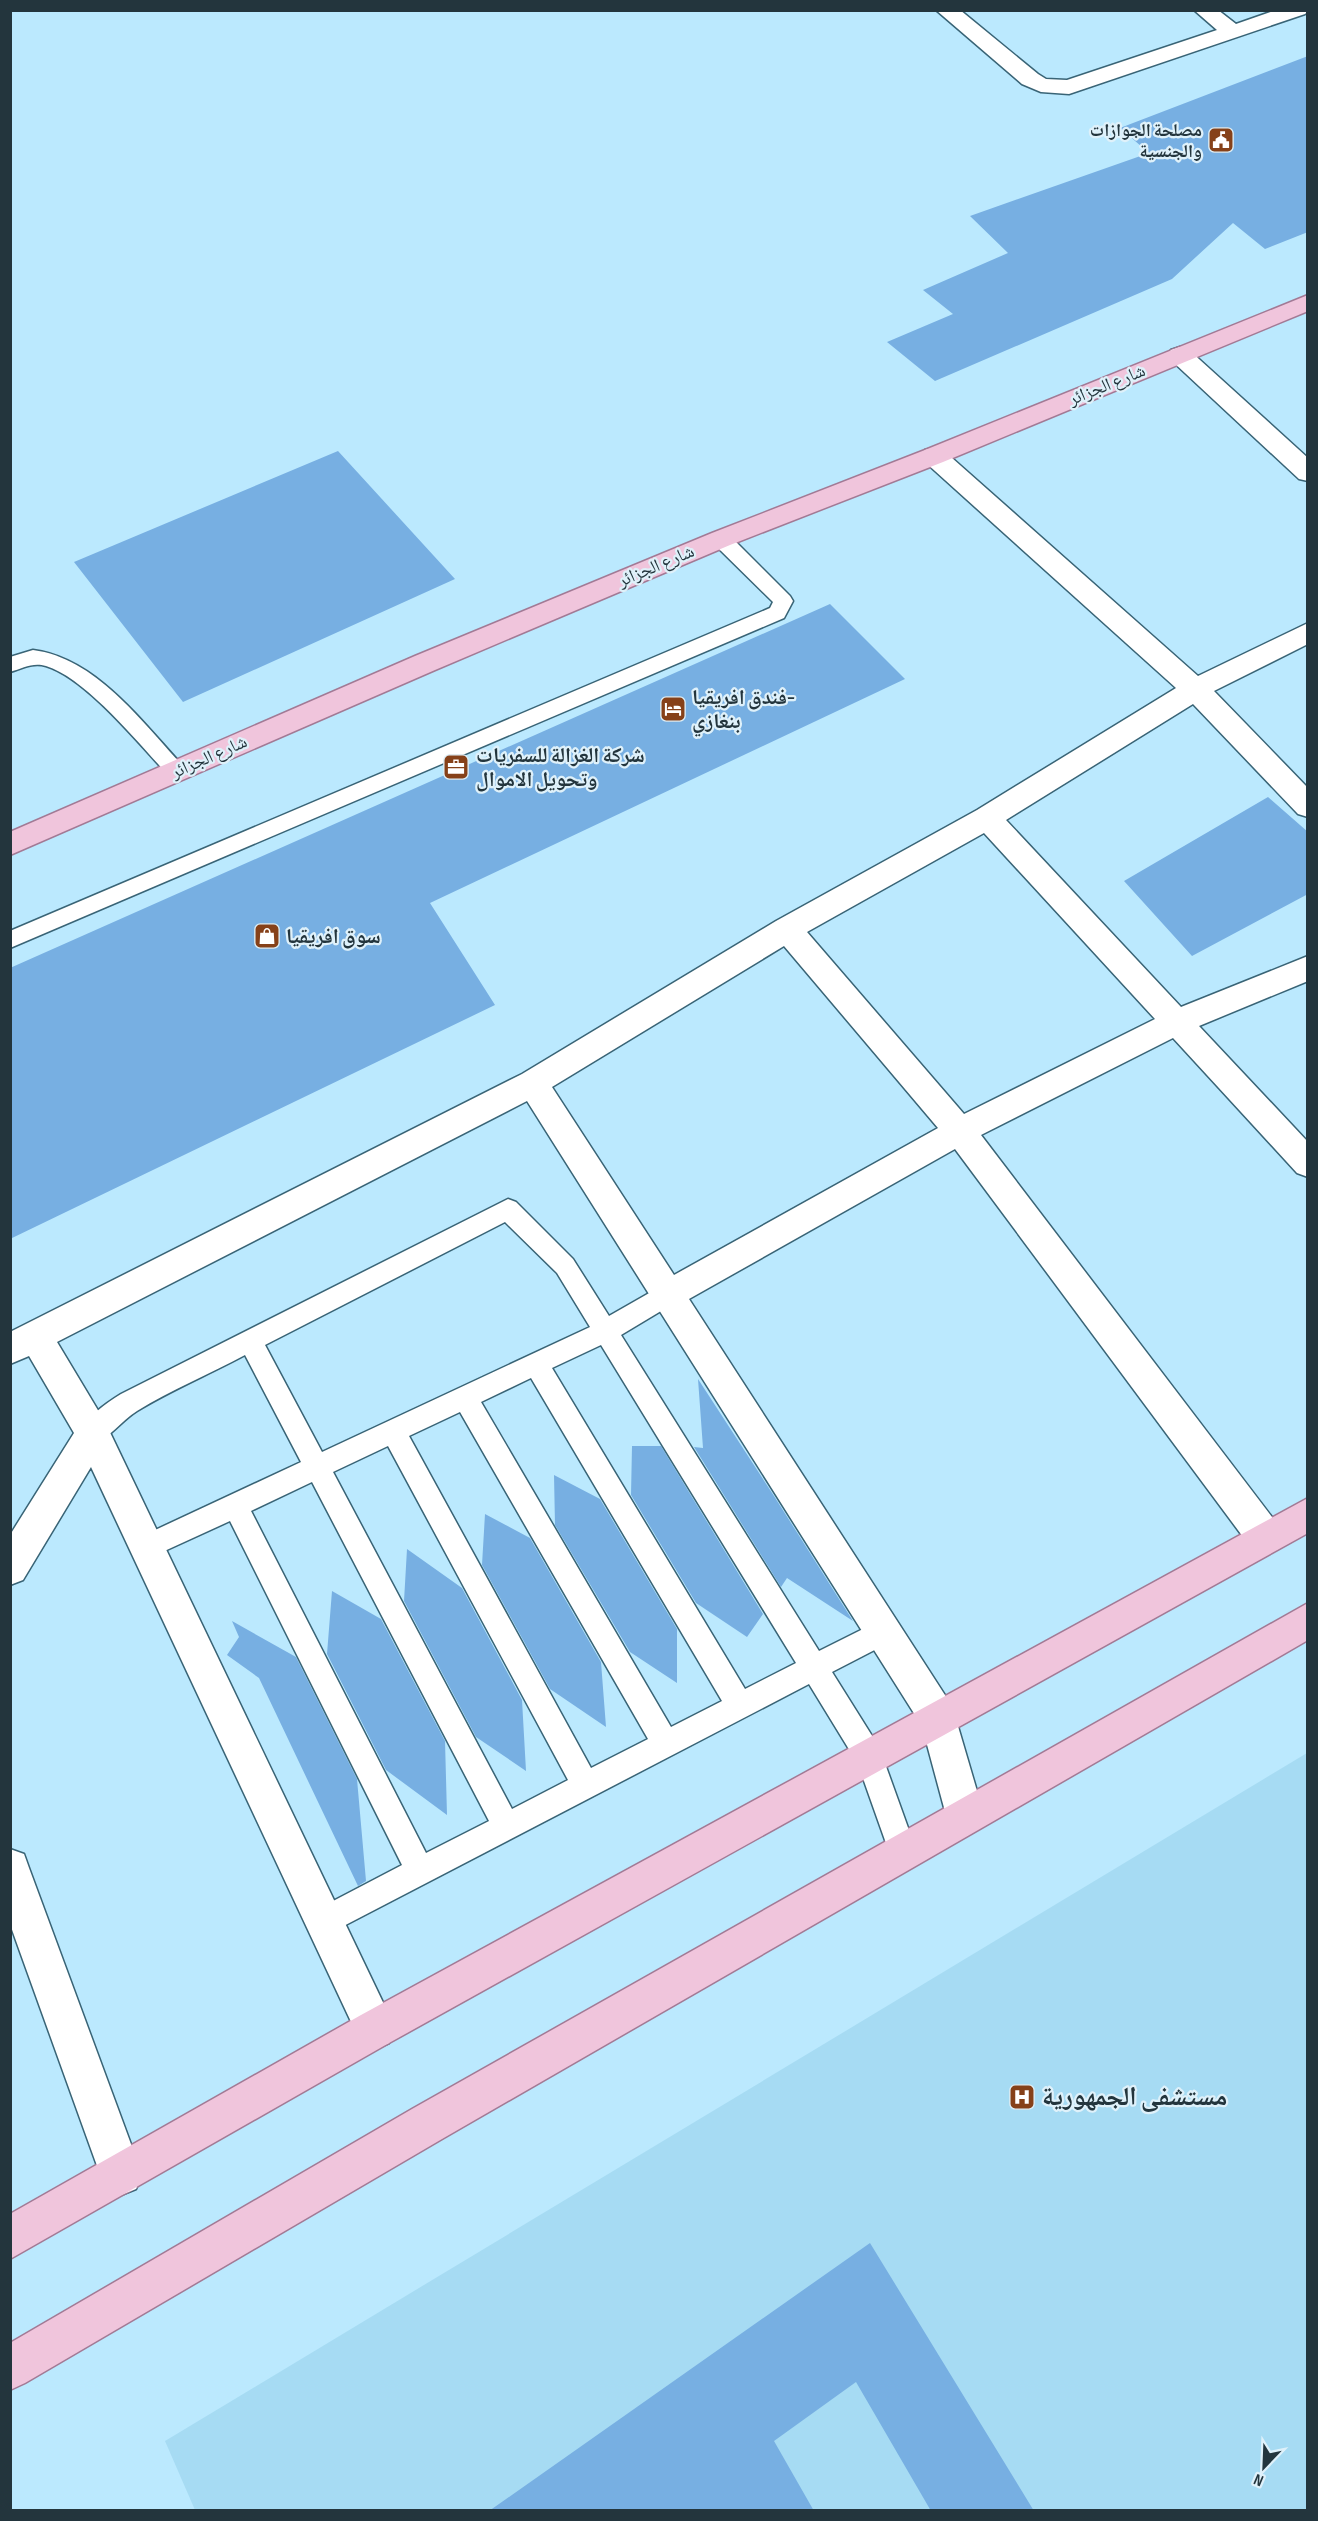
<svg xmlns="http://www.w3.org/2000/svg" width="1318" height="2521" font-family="'Sofia Sans Condensed','Noto Naskh Arabic',sans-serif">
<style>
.built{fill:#a6dbf3}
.building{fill:#77afe2}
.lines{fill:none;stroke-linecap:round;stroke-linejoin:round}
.lane-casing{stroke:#396476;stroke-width:3}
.street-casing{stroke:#396476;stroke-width:3}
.primary-casing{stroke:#a27a95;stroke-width:3}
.lane{fill:#fff;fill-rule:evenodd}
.street{fill:#fff;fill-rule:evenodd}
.primary{fill:#f0c5dc;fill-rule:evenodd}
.labels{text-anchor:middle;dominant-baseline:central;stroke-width:4.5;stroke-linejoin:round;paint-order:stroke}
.far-poi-label{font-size:18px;font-weight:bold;fill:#23353d;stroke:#dff1fa;text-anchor:end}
.far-street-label{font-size:18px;fill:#23353d;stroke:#dff1fa}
.poi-label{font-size:21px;font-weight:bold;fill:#23353d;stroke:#dff1fa;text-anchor:start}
.near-poi-label{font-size:26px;font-weight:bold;fill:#23353d;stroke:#dff1fa;text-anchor:start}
</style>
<rect width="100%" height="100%" fill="#bbe9fe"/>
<!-- built -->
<path class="built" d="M1307,1753V2510H195L165,2441Z"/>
<!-- building -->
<path class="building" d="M1308,56V232L1265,249L1233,223L1172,279L935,381L887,342L953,314L923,290L1008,253L970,216L1149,153L1120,128Z
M338,451L455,579L183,702L74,562Z
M830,604L905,679L430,903L495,1005L10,1239V968Z
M1268,797L1308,832V894L1192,956L1124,881Z
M698,1379L774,1496L853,1621L787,1578L781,1587L694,1447L703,1448Z
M632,1446H661L763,1614L747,1637L696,1603L631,1495Z
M554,1475L600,1499L677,1629V1683L630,1652L555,1525Z
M485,1514L530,1538L601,1662L606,1727L550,1689L482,1565Z
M407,1549L462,1588L522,1700L526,1771L476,1737L404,1601Z
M332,1591L381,1619L445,1741L447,1815L386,1770L327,1654Z
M232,1621L296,1657L357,1779L366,1881L358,1886L259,1678L227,1655L239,1637Z
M870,2243L1034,2511H931L856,2382L774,2441L814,2511H489Z"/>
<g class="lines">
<!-- lane casing -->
<g class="lane-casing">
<path id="lane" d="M721,533L728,534L790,596L793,601L784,618L10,948V931L770,608L773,602L714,544L712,539L714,534Z
M33,650C96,658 142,722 183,766L186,771L183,776L176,779L169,776C140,745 86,678 46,666C33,662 23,668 10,672V657Z
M508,1199L516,1202L573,1259L609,1316L658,1288L667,1285L676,1288L679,1295L676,1302L621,1335L819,1651L883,1619L892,1623L896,1632L892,1641L832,1672L879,1747L916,1850L912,1860L902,1864L892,1860L858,1764L809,1684L334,1931L324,1935L314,1931L310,1921L314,1911L402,1865L230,1521L147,1559L138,1556L134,1547L138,1538L301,1462L245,1355C210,1374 171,1390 137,1411C121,1421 110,1438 93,1444L84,1441L80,1433C89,1415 105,1404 121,1394ZM505,1222L557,1273L590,1327L322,1452L265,1345ZM601,1345L796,1663L745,1689L552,1368ZM531,1378L722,1701L671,1727L481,1402ZM460,1412L648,1739L591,1768L409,1436ZM388,1446L568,1780L512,1809L333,1472ZM312,1482L489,1821L426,1853L251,1511Z"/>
</g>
<!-- street casing -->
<g class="street-casing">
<path id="street" d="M936,10H960L1038,74L1046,79L1067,80L1217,30L1194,10H1218L1236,24L1276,10L1308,11L1305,14L1069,94L1041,92L1022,84Z
M1180,347L1189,350L1308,458V481L1299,479L1171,360L1168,355L1171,350Z
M934,448L943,450L1198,676L1308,623V644L1214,691L1308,788V817L1298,814L1193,704L1006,820L1181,1007L1308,956V981L1199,1026L1308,1142V1177L1297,1173L1173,1038L981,1135L1278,1525L1283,1537L1278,1549L1265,1554L1252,1549L955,1149L689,1299L952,1706L984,1815L979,1828L965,1834L951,1828L946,1815L922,1726L527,1101L57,1342L105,1422L389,2015L395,2029L389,2043L375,2049L361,2043L91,1467L23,1580L10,1585V1535L74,1433L29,1356L10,1364V1332L522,1074L776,921L977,810L1176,688L925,462L921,456L925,450ZM984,833L1155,1019L964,1114L807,932ZM784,946L938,1128L674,1275L552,1087Z
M10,1849L24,1854L29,1868L142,2174L136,2189L121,2195L106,2189L100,2174L10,1924Z"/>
</g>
<!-- primary casing -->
<g class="primary-casing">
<path id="primary" d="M1308,295V311L943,462L730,545L435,670L10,855V832L415,656L712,533L925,450Z
M1308,1498V1533L389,2043L10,2259V2214L361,2015Z
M1308,1603V1640L442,2139L25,2383L10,2390V2343L412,2109Z"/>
</g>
<!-- lane -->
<use href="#lane" class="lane"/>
<!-- street -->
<use href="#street" class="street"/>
<!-- primary -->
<use href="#primary" class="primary"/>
</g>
<!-- icons -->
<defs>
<g id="civic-square" transform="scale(1.35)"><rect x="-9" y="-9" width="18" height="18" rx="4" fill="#864119" stroke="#dff1fa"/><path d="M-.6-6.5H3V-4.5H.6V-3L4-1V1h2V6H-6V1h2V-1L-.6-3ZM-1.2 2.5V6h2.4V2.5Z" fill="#fff"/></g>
<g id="hotel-square" transform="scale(1.35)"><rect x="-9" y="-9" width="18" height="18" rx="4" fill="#864119" stroke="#dff1fa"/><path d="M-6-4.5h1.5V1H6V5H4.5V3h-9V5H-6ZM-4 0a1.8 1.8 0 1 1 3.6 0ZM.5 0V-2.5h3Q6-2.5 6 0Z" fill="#fff"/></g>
<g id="office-square" transform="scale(1.35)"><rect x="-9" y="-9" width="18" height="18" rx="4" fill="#864119" stroke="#dff1fa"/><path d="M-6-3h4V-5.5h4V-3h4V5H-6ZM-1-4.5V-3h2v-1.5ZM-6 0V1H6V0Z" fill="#fff"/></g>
<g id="shop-square" transform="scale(1.35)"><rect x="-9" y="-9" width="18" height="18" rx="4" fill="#864119" stroke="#dff1fa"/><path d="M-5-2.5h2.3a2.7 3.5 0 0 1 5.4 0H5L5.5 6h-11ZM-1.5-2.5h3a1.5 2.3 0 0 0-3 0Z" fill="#fff"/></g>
<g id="hospital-square" transform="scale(1.35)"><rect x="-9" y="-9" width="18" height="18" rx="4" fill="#864119" stroke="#dff1fa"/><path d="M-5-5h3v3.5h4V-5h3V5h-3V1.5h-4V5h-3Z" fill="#fff"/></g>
</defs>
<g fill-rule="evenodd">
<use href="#civic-square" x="1221" y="140"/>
<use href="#hotel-square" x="673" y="709"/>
<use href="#office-square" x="456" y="767"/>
<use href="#shop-square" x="267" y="936"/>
<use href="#hospital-square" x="1022" y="2097"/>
</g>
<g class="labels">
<!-- far-poi labels -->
<g class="far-poi-label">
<text x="1202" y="130">مصلحة الجوازات<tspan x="1202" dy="21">والجنسية</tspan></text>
</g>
<!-- far-street labels -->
<g class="far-street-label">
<text transform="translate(1107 385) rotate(-22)">شارع الجزائر</text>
<text transform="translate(656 566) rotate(-23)">شارع الجزائر</text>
<text transform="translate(209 757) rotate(-24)">شارع الجزائر</text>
</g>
<!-- poi labels -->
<g class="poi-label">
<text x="692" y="697">فندق افريقيا-<tspan x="692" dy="24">بنغازي</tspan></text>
<text x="476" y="755">شركة الغزالة للسفريات<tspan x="476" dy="24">وتحويل الاموال</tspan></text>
<text x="286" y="936">سوق افريقيا</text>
</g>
<!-- near-poi labels -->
<g class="near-poi-label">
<text x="1042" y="2097">مستشفى الجمهورية</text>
</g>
</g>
<!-- border -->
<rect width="1318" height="2521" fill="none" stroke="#23353d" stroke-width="24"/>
<!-- north arrow -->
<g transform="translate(1264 2467) rotate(203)" stroke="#dff1fa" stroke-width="4.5" paint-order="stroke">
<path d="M0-4.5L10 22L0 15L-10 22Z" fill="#23353d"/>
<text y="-9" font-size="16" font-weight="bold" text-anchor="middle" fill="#23353d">N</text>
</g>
</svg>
